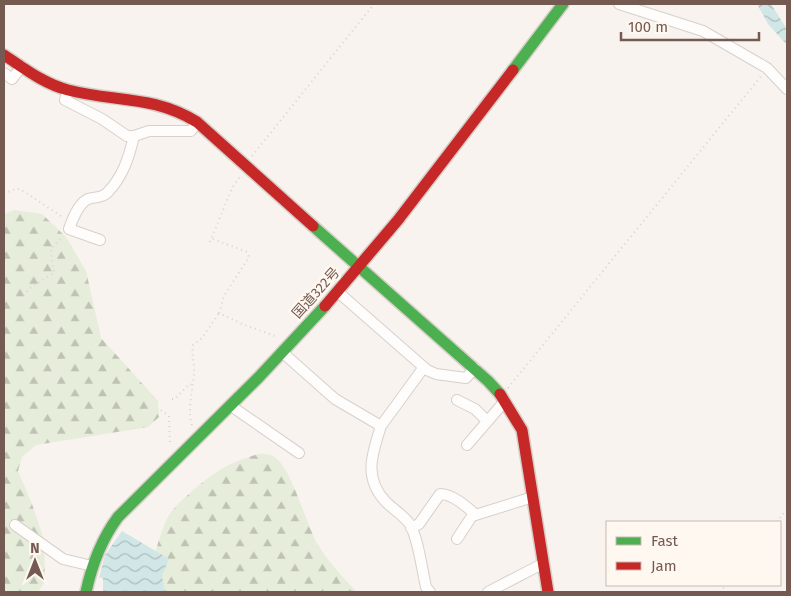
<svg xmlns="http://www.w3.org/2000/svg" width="791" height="596" font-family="'Fira Sans','Noto Sans JP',sans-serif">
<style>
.forest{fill:url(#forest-firs)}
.water{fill:url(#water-waves)}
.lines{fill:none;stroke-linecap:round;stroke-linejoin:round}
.street-casing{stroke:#d7d0cc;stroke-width:12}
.fast-casing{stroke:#d6cfc9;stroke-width:14}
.jam-casing{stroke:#d6cfc9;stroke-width:14}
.path{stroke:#dad2d0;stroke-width:2;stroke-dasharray:1 4;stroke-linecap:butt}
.street{stroke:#fefdfc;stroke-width:10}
.fast{stroke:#4caf50;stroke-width:11}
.jam{stroke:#c62828;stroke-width:11}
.labels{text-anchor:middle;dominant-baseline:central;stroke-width:5;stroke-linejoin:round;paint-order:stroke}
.street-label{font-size:14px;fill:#745a50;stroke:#fef8f1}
</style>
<defs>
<pattern id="forest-firs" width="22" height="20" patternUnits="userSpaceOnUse" patternTransform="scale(1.25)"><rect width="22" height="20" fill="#e6edda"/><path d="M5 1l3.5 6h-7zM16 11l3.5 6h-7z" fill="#bfc3b3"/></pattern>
<pattern id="water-waves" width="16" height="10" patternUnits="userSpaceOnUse" patternTransform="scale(1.25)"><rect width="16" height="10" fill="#d1e6e6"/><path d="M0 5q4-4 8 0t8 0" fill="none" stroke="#aebdbd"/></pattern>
</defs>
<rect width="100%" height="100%" fill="#f8f3ee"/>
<!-- forest -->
<path class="forest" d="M14,210L42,214L66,237L86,271L101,338L158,401L159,417L148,427L36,445L22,457L18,471L32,504L44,540L45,582L38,592H4V214Z
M259,454C266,454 271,454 277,459C293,473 306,524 318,545C329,562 342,577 357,592H147C152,568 157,537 169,515C175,506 182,500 190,493C213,473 229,462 259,454Z"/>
<!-- water -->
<path class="water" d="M757,4H771L787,29V50V45L768,24Z
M122,531L169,559L162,576L164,589L169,592H103V578H99L105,555Z"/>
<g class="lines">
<!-- street casing -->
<g class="street-casing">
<path id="street" d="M619,4L703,31L767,68L787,89
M4,73L12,79L22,66
M68,90L65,100L102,119L127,136H134L149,131H191L197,122
M100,240L69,229C72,220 79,203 88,199C94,197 102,198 107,193C123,177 129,157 134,136
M338,292L427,370L436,374L466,378L475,368
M282,352L335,399L381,426C372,454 363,478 386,502C393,509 403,515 409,523C418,536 422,570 426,587L430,592
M457,400L475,409L487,421
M231,406L299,453
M381,426L424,367
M467,445L505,401
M15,525L63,559L92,566
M411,528L419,524L440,494C453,494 467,507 476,515
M457,539L472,516L533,497
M488,592L544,563"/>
</g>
<!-- fast casing -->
<g class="fast-casing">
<path id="fast" d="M513,70L563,4
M313,226L488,381L500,394
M86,592C92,564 101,540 118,517L259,377L325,306"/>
</g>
<!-- jam casing -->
<g class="jam-casing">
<path id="jam" d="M4,55C24,68 44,84 68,90C114,102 153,95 197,122L313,226
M325,306L398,220L513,70
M500,394L522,430L548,592"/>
</g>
<!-- path -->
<path class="path" d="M252,156L374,4
M4,194L12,190L20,189L64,218
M213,239L247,252L249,257L224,296L219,313L242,324L278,337
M210,242L232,188L241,175
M23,295L32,286L54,273L51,249L63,236
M508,388L762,75
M172,399H175L189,384L193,385
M161,410L169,416L170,446
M192,425C187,408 193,391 194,373C195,364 191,355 193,345L202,338L219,313
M777,522L787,509
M720,592L726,585"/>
<!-- street -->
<use href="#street" class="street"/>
<!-- fast -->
<use href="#fast" class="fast"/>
<!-- jam -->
<use href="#jam" class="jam"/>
</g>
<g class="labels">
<!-- street labels -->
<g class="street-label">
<text transform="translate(316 293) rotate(-48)">国道322号</text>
</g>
</g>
<!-- border -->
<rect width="791" height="596" fill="none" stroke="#745a50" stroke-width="10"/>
<!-- legend -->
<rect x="606" y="521" width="175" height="65" fill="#fef8f1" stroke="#c7b9b1"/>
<rect x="616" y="537" width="25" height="8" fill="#4caf50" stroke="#c7b9b1"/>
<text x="651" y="546" font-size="15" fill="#745a50">Fast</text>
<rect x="616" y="562" width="25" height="8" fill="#c62828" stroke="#c7b9b1"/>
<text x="651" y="571" font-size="15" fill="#745a50">Jam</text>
<!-- north arrow -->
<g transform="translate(35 561)" stroke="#fef8f1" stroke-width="4" paint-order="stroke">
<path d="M0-4L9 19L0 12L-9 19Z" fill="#745a50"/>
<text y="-8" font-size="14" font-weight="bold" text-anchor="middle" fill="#745a50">N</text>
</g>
<!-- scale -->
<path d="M621 32v8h138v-8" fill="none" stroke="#745a50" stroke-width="2.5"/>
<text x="628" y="32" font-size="15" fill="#745a50" stroke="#fef8f1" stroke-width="4" paint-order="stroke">100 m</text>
</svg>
